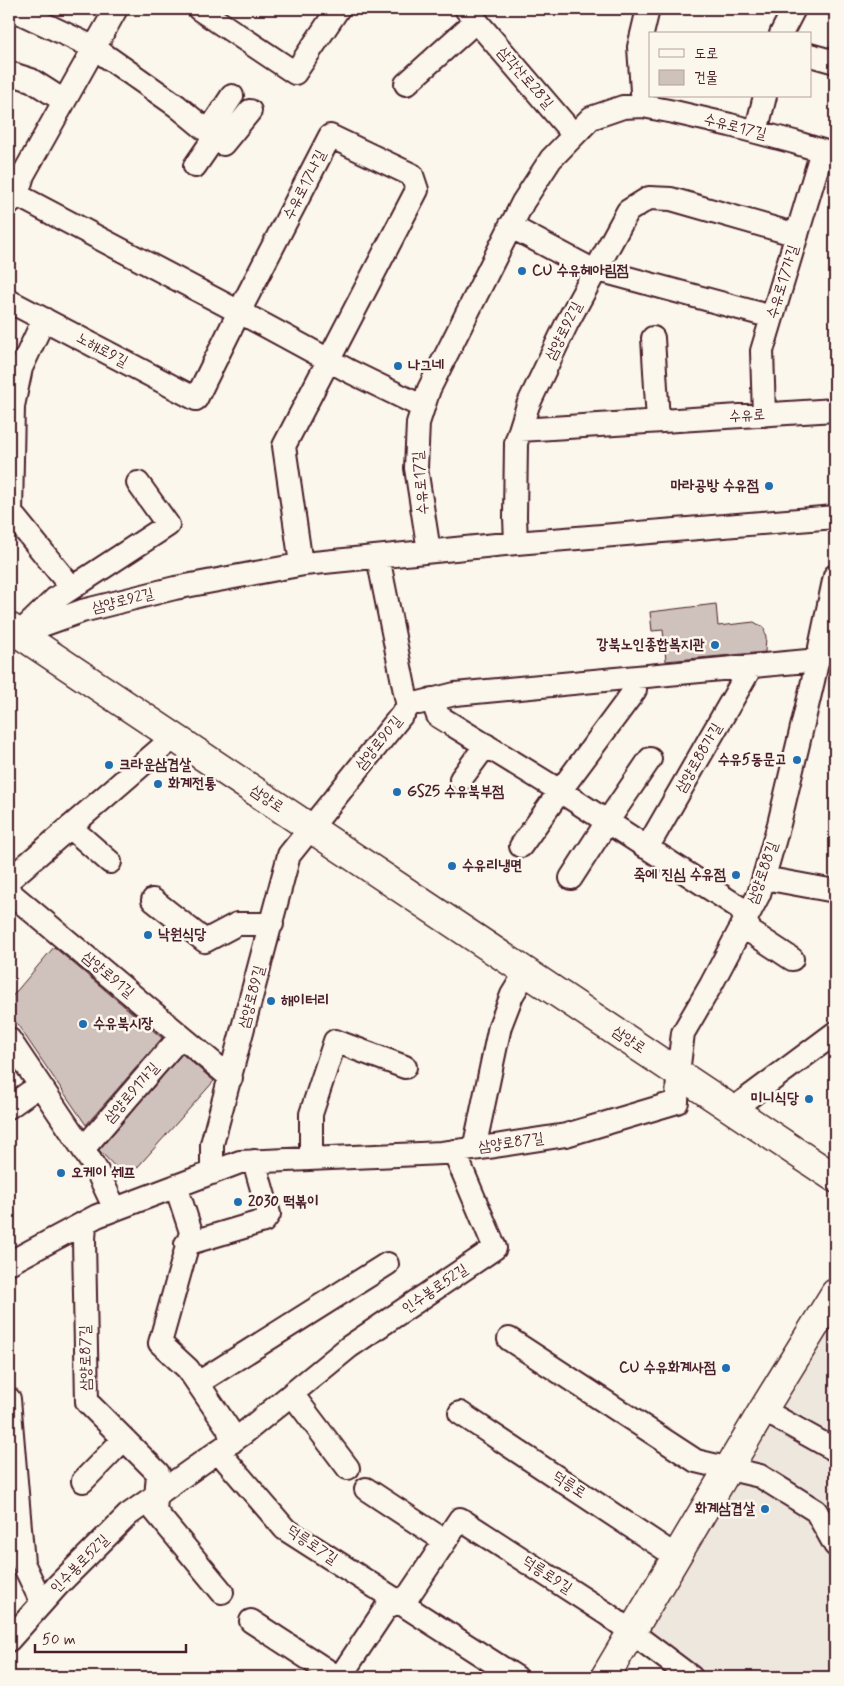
<svg xmlns="http://www.w3.org/2000/svg" width="844" height="1686" font-family="Mynerve,'Poor Story',sans-serif">
<style>
.built{fill:#eee7de}
.building{fill:#cfc2bc;stroke:#4a1f2b}
.lines{fill:none;stroke-linecap:round;stroke-linejoin:round}
.minor-casing{stroke:#4a1f2b;stroke-width:26}
.secondary-casing{stroke:#4a1f2b;stroke-width:31}
.minor{stroke:#fbf7ec;stroke-width:22}
.secondary{stroke:#fbf7ec;stroke-width:28}
.poi-dot{fill:#1f6fb2;stroke:#fbf7ec;stroke-width:2}
.labels{text-anchor:middle;dominant-baseline:central;stroke-width:5;stroke-linejoin:round;paint-order:stroke}
.street-label{font-size:15px;fill:#4a1f2b;stroke:#fbf7ec}
.poi-label{font-size:15px;font-weight:bold;fill:#4a1f2b;stroke:#fbf7ec;text-anchor:start}
</style>
<rect width="100%" height="100%" fill="#fbf7ec"/>
<filter id="ink" filterUnits="userSpaceOnUse"><feTurbulence type="fractalNoise" baseFrequency=".02" numOctaves="2"/><feDisplacementMap in="SourceGraphic" scale="10" xChannelSelector="R" yChannelSelector="G"/><feConvolveMatrix kernelMatrix="1 2 1 2 8 2 1 2 1" color-interpolation-filters="sRGB"/></filter>
<g filter="url(#ink)">
<!-- built -->
<path class="built" d="M835,1317V1677H691L637,1637Z"/>
<!-- building -->
<path class="building" d="M716,604L718,626L754,622L764,628L766,637L765,652L666,661L663,630L652,631L650,612Z
M54,947L162,1038L86,1125L9,1012V1000Z
M182,1054L214,1081L127,1179L99,1150Z"/>
<g class="lines">
<!-- minor casing -->
<g class="minor-casing">
<path id="minor" d="M12,9L93,47L177,106L223,144L250,111
M199,9L295,73L338,9
M466,9L574,135
M781,34L794,9
M810,55L835,62
M9,73L31,80L64,101
M406,84L476,21
M643,106L639,47L648,9
M208,132L232,96
M756,132L765,96
M195,166L215,137
M17,195L266,326L349,371L423,407
M9,203L17,195L23,175L116,9
M510,226L587,267L772,317
M9,301L196,399L239,312L330,136L412,175L417,190L284,446L301,564
M44,319L21,368L13,406L11,513L72,588
M653,338L658,421
M764,415L762,351L822,151
M520,430L835,410
M516,543L515,517L516,443L528,405L567,323L628,211L649,198L671,199L797,235
M429,551L416,468L418,423L429,389L523,202L551,159L591,118L623,107L643,106L674,112L730,125L794,142L835,155
M378,557L408,707
M25,628L55,599L168,525L138,483
M9,637L82,611L175,588L304,564L516,543L835,517
M432,699L438,716L560,791L740,908L751,932L792,959
M419,703L455,694L818,660
M461,779L486,745
M70,827L110,862
M521,846L560,791L635,690L634,678
M647,848L751,667
M571,878L607,822L650,759
M764,878L835,891
M9,880L174,737
M9,892L231,1078
M153,900L205,941L237,924H272
M9,1039L83,1149L97,1171L115,1209
M9,1107L40,1085
M733,1109L835,1033
M83,1149L181,1036
M474,1149L500,1026L512,995L526,972
M311,1158V1114L335,1041L405,1067
M212,1173V1144L289,855L408,707
M176,1186L191,1232L160,1343L188,1369L228,1428L232,1442
M85,1223L84,1240L87,1402L158,1473L155,1511L222,1592
M186,1244L264,1221L269,1214L254,1161
M9,1263L97,1216L240,1162L442,1153L495,1146L566,1135L677,1102L678,1073L683,1033L711,985L759,894L779,824L813,681L835,576
M509,1339L696,1461L760,1476L816,1511L835,1545
M198,1383L387,1264
M292,1394L348,1468
M9,1399L23,1563L42,1603
M763,1410L835,1450
M460,1413L677,1557
M218,1451L285,1529L516,1677
M83,1481L124,1439
M366,1489L445,1541
M251,1621L337,1677
M9,1640L58,1585L128,1515L244,1433L349,1347L495,1248L454,1151
M340,1677L386,1608L409,1595L460,1519L607,1614L691,1677"/>
</g>
<!-- secondary casing -->
<g class="secondary-casing">
<path id="secondary" d="M9,627L835,1178
M605,1677L763,1410L835,1293"/>
</g>
<!-- minor -->
<use href="#minor" class="minor"/>
<!-- secondary -->
<use href="#secondary" class="secondary"/>
</g>
</g>
<!-- markers -->
<g class="poi-dot">
<circle cx="522" cy="271" r="5"/>
<circle cx="398" cy="366" r="5"/>
<circle cx="769" cy="486" r="5"/>
<circle cx="715" cy="645" r="5"/>
<circle cx="797" cy="760" r="5"/>
<circle cx="109" cy="765" r="5"/>
<circle cx="158" cy="784" r="5"/>
<circle cx="397" cy="792" r="5"/>
<circle cx="452" cy="866" r="5"/>
<circle cx="736" cy="875" r="5"/>
<circle cx="148" cy="935" r="5"/>
<circle cx="271" cy="1001" r="5"/>
<circle cx="83" cy="1024" r="5"/>
<circle cx="809" cy="1099" r="5"/>
<circle cx="61" cy="1173" r="5"/>
<circle cx="238" cy="1202" r="5"/>
<circle cx="726" cy="1368" r="5"/>
<circle cx="765" cy="1509" r="5"/>
</g>
<g class="labels">
<!-- street labels -->
<g class="street-label">
<text transform="translate(525 78) rotate(49)">삼각산로28길</text>
<text transform="translate(735 127) rotate(14)">수유로17길</text>
<text transform="translate(305 185) rotate(-63)">수유로17나길</text>
<text transform="translate(783 282) rotate(-73)">수유로17가길</text>
<text transform="translate(564 331) rotate(-63)">삼양로92길</text>
<text transform="translate(102 350) rotate(28)">노해로9길</text>
<text transform="translate(747 416) rotate(-4)">수유로</text>
<text transform="translate(421 483) rotate(-95)">수유로17길</text>
<text transform="translate(123 601) rotate(-14)">삼양로92길</text>
<text transform="translate(379 743) rotate(-51)">삼양로90길</text>
<text transform="translate(699 758) rotate(-60)">삼양로88가길</text>
<text transform="translate(267 799) rotate(34)">삼양로</text>
<text transform="translate(763 873) rotate(-71)">삼양로88길</text>
<text transform="translate(108 975) rotate(40)">삼양로91길</text>
<text transform="translate(252 997) rotate(-75)">삼양로89길</text>
<text transform="translate(629 1040) rotate(34)">삼양로</text>
<text transform="translate(132 1093) rotate(-49)">삼양로91가길</text>
<text transform="translate(511 1143) rotate(-8)">삼양로87길</text>
<text transform="translate(435 1289) rotate(-34)">인수봉로52길</text>
<text transform="translate(86 1358) rotate(-91)">삼양로87길</text>
<text transform="translate(569 1485) rotate(33)">덕릉로</text>
<text transform="translate(312 1545) rotate(34)">덕릉로7길</text>
<text transform="translate(80 1564) rotate(-45)">인수봉로52길</text>
<text transform="translate(547 1575) rotate(33)">덕릉로9길</text>
</g>
<!-- poi labels -->
<g class="poi-label">
<text x="532" y="271">CU 수유헤아림점</text>
<text x="408" y="366">나그네</text>
<text x="759" y="486" text-anchor="end">마라공방 수유점</text>
<text x="705" y="645" text-anchor="end">강북노인종합복지관</text>
<text x="787" y="760" text-anchor="end">수유5동문고</text>
<text x="119" y="765">크라운삼겹살</text>
<text x="168" y="784">화계전통</text>
<text x="407" y="792">GS25 수유북부점</text>
<text x="462" y="866">수유리냉면</text>
<text x="726" y="875" text-anchor="end">죽에 진심 수유점</text>
<text x="158" y="935">낙원식당</text>
<text x="281" y="1001">해이터리</text>
<text x="93" y="1024">수유북시장</text>
<text x="799" y="1099" text-anchor="end">미니식당</text>
<text x="71" y="1173">오케이 쉐프</text>
<text x="248" y="1202">2030 떡볶이</text>
<text x="716" y="1368" text-anchor="end">CU 수유화계사점</text>
<text x="755" y="1509" text-anchor="end">화계삼겹살</text>
</g>
</g>
<!-- margin -->
<rect width="844" height="1686" fill="none" stroke="#fbf7ec" stroke-width="30"/>
<rect x="15" y="15" width="814" height="1656" fill="none" stroke="#4a1f2b" stroke-width="2" filter="url(#ink)"/>
<!-- legend -->
<rect x="649" y="32" width="162" height="65" fill="#fbf7ec" stroke="#b4a19f"/>
<rect x="659" y="49" width="25" height="8" fill="#fbf7ec" stroke="#b4a19f"/>
<text x="694" y="58" font-size="15" fill="#4a1f2b">도로</text>
<rect x="659" y="70" width="25" height="15" fill="#cfc2bc" stroke="#b4a19f"/>
<text x="694" y="82" font-size="15" fill="#4a1f2b">건물</text>
<!-- scale -->
<path d="M35 1644v8h151v-8" fill="none" stroke="#4a1f2b" stroke-width="2.5"/>
<text x="42" y="1644" font-size="15" fill="#4a1f2b" stroke="#fbf7ec" stroke-width="4" paint-order="stroke">50 m</text>
</svg>
